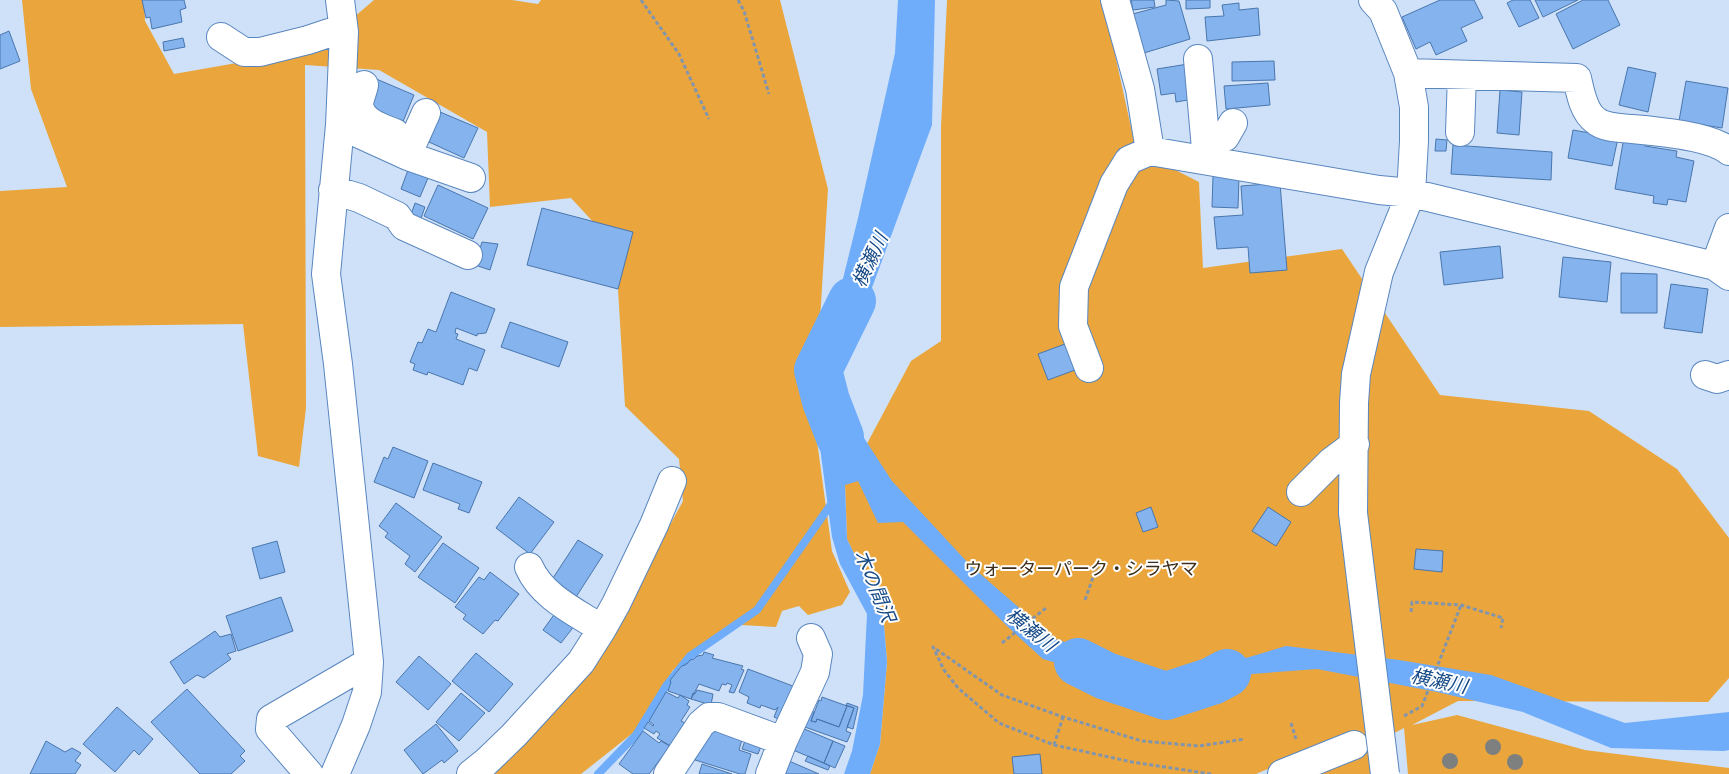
<svg xmlns="http://www.w3.org/2000/svg" width="1729" height="774" font-family="'DM Sans','Noto Sans JP',sans-serif">
<style>
.green{fill:#eaa63c}
.water{fill:#6facf9}
.lines{fill:none;stroke-linecap:round;stroke-linejoin:round}
.stream{stroke:#6facf9;stroke-width:8}
.river{stroke:#6facf9;stroke-width:48}
.building{fill:#84b3ed;stroke:#4a76ad}
.minor-casing{stroke:#5a86be;stroke-width:30}
.path{stroke:#8295ac;stroke-width:3;stroke-dasharray:4 2.5;stroke-linecap:butt}
.minor{stroke:#fff;stroke-width:28}
.minor-bridge-casing{stroke:#5a86be;stroke-width:30;stroke-linecap:butt}
.minor-bridge{stroke:#fff;stroke-width:28}
.tree{fill:#7e7f7f}
.labels{text-anchor:middle;dominant-baseline:central;stroke-width:4;stroke-linejoin:round;paint-order:stroke}
.park-label{font-size:18px;fill:#3d2e1b;stroke:#fff}
.water-label{font-size:19px;font-style:italic;fill:#154a86;stroke:#fff}
</style>
<rect width="100%" height="100%" fill="#cee1f9"/>
<!-- green -->
<path class="green" d="M22,0H144L145,21L174,74L248,61L312,53L374,0H512L538,4L541,0H780L828,189L814,419L832,551L850,592L842,605L808,615L799,606L782,611L776,627L741,625L673,670L651,706L643,725L581,774H483L614,628L683,501L679,459L625,406L618,289L620,251L571,198L490,207L487,132L379,70L305,65L306,408L299,467L258,456L243,324L0,327V191L67,187L31,89Z
M947,0H1103L1136,150L1199,182L1203,268L1342,249L1440,395L1589,411L1677,469L1729,538V678L1708,702L1458,701L1412,725L1457,715L1585,750L1729,768V774H1408L1404,728L1370,746L1372,774H1301L1291,759L1256,774H870L880,744L887,662L883,613L847,539L845,485L911,361L941,341V127Z"/>
<!-- water -->
<path class="water" d="M898,0H935L932,125L842,369L840,401L892,481L970,565L1055,639L1182,677L1286,646L1399,660L1491,675L1625,723L1729,712V750L1724,751L1611,748L1523,712L1437,692L1317,669L1252,674L1177,699L1043,659L1009,628L903,522L878,523L858,481L845,485L847,539L883,613L887,662L880,744L870,774H844L852,751L863,695L867,614L840,564L832,537L819,440L816,388L858,218L895,53Z"/>
<g class="lines">
<!-- stream -->
<path class="stream" d="M598,774L636,735L666,686L690,656L757,610L834,500"/>
<!-- river -->
<path class="river" d="M840,437L826,401L818,370L852,301
M1078,662L1106,676L1166,696L1212,681L1227,673"/>
</g>
<!-- building -->
<path class="building" d="M142,0H184L186,8L180,10L182,22L152,29L150,17L146,18Z
M1131,0H1154L1155,7L1133,10Z
M1166,0L1179,1L1190,39L1144,53L1129,15L1166,5Z
M1186,0H1210V8L1186,9Z
M1440,0H1474L1483,18L1461,28L1467,41L1436,55L1430,42L1416,49L1402,17Z
M1513,0H1530L1539,18L1519,27L1507,3Z
M1535,0H1578L1543,17Z
M1583,0H1608L1620,25L1573,49L1556,14Z
M1239,3V10L1258,8L1260,35L1207,41L1205,17L1224,16L1222,5Z
M9,31L20,61L0,69V35Z
M183,38L185,47L164,51L163,42Z
M1274,61L1275,80L1232,81V62Z
M1194,63L1200,98L1176,102L1175,93L1161,95L1157,69Z
M1628,67L1656,73L1648,112L1619,105Z
M374,78L414,95L402,124L361,107Z
M1686,81L1728,88L1722,128L1679,121Z
M1268,83L1270,105L1226,109L1224,86Z
M1500,90L1522,92L1519,135L1497,133Z
M433,109L478,128L464,158L429,142L431,137L422,133Z
M1573,130L1618,138L1612,166L1568,158Z
M1624,137L1646,141L1645,146L1677,151L1676,157L1694,161L1686,202L1668,199L1667,205L1653,203L1654,196L1615,189Z
M1436,139L1447,140L1446,151H1435Z
M1453,145L1552,152L1551,180L1451,174Z
M408,170L428,178L420,197L401,189Z
M1213,176L1239,177L1238,208L1212,207Z
M1280,183L1287,270L1250,273L1248,247L1217,249L1214,217L1243,215L1241,186Z
M438,185L488,208L473,239L424,216Z
M415,203L425,207L418,227L408,223Z
M542,208L633,232L618,289L527,265Z
M482,242L498,244L490,270L475,265Z
M1500,246L1503,278L1444,285L1440,252Z
M1563,257L1611,262L1607,302L1559,297Z
M1621,273L1657,274V313H1621Z
M1671,284L1708,289L1702,333L1664,328Z
M451,292L495,309L486,333L477,334V336L456,328L455,333L458,334L456,339L485,350L477,371L469,368L463,385L428,372L427,375L413,370L415,364L410,362L418,342L422,343L428,329L436,332Z
M510,322L568,342L559,367L501,347Z
M1065,344L1075,370L1048,380L1038,354Z
M393,447L428,461L414,498L374,482L384,457L388,459Z
M433,463L482,482L469,513L458,509L460,504L423,490Z
M519,497L554,522L530,554L496,528Z
M396,503L442,537L415,572L405,564L410,556L385,537L388,533L379,526Z
M1151,507L1158,527L1143,532L1136,513Z
M1268,507L1291,522L1276,546L1252,531Z
M578,540L603,555L576,597L551,581Z
M277,541L285,572L260,579L252,548Z
M443,543L479,568L455,603L418,577Z
M1416,549L1443,551L1442,572L1414,569Z
M490,572L519,594L498,621L495,620L483,634L463,619L466,615L455,607L479,577L484,580Z
M281,597L293,631L238,651L226,616Z
M556,612L575,625L561,643L543,630Z
M215,631L220,637L231,634L236,651L227,654L231,659L204,678L197,675L184,684L170,662Z
M704,652L714,655L712,658L743,666L741,669L744,670L734,693L729,692L732,685L727,683L726,685L722,684L719,691L699,684L691,699L668,691L671,682H670L671,679L679,669L683,665L684,666L685,664H687L690,660L694,659L697,656L703,655Z
M476,653L513,684L489,712L452,681Z
M419,656L451,684L428,710L396,682Z
M748,669L798,688L783,721L774,717L778,707L775,710L761,705L760,708L747,703L749,697L739,692Z
M187,689L245,751L240,756L245,761L231,774H200L151,722Z
M697,690L713,694L711,705L691,699L693,693L695,694Z
M666,692L678,698L680,695L689,701L687,705L690,707L681,721L685,723L676,737L674,748L657,738L660,734L656,731L654,734L644,728L648,722L653,726L654,725L649,721Z
M461,693L485,713L459,741L436,722Z
M822,697L847,706L839,727L817,719L816,722L811,721L819,700L821,701Z
M847,703L858,707L853,729L847,727L854,708L846,705Z
M847,706L854,708L846,731L851,733L847,742L802,726L807,710L814,712L811,721L816,722L817,719L839,727Z
M117,707L153,739L139,755L134,750L115,772L83,744Z
M436,724L458,751L444,763L442,760L423,774L404,750Z
M712,726L743,736L739,750L751,754L745,774H740L695,760L703,737Z
M802,728L833,741L824,763L793,750Z
M643,731L659,743L661,741L673,748L668,755L665,753L649,774H633L619,764Z
M747,735L763,741L758,754L742,749Z
M46,741L65,752L72,748L81,753L75,761L81,765L75,774H30Z
M833,741L845,746L835,768L824,763Z
M1040,754L1042,774H1014L1012,757Z
M808,756L830,766L828,770L805,761Z
M789,761L819,774H783Z
M702,764L732,774H699Z"/>
<g class="lines">
<!-- minor casing -->
<g class="minor-casing">
<path id="minor" d="M1115,0L1140,89L1150,151
M221,37L244,52H260L308,40L329,33L344,32
M1198,59L1207,160
M1408,73L1577,78C1580,91 1583,111 1595,120C1604,128 1620,128 1632,129C1656,131 1711,136 1729,151
M364,85C363,91 359,99 359,105C361,122 382,128 395,133
M340,125L408,156L471,178
M1460,132L1462,75
M413,142L426,113
M1206,142L1225,137L1233,123
M333,190L359,198L397,216L404,226L468,255
M1715,266L1729,228
M1089,368L1073,326L1074,287L1114,184L1129,160L1150,151L1379,190L1411,193L1715,266L1729,276
M1705,375L1717,379L1729,375
M1301,492L1331,462L1355,444
M1353,513L1354,403L1356,374L1379,272L1411,193L1414,141V107L1408,73L1383,11L1373,0
M529,567C542,597 576,612 602,629
M783,741L815,672L818,654L811,638
M309,774L270,729L271,719L369,662
M335,774L356,725L367,692L369,662L338,364L326,274L340,125L344,32L340,0
M471,774L486,762L514,735L581,662L602,629L616,604L654,525L672,481
M668,774L701,724L709,717H718L783,741L770,774
M1282,774L1354,745"/>
</g>
<!-- path -->
<path class="path" d="M641,0L679,54L709,119
M738,0L744,11L769,94
M1085,600L1098,563
M1411,612L1412,602L1461,605L1503,618L1501,628
M1002,643L1046,608
M1404,716L1422,706L1461,605
M1291,723L1296,739
M1054,745L1063,717
M1211,774L1132,762L1054,745L999,723L958,688L944,670L933,647L1002,695L1063,717L1142,741L1199,746L1245,739"/>
<!-- minor -->
<use href="#minor" class="minor"/>
<!-- minor-bridge casing -->
<g class="minor-bridge-casing">
<path id="minor-bridge" d="M1353,513L1385,774"/>
</g>
<!-- minor-bridge -->
<use href="#minor-bridge" class="minor-bridge"/>
</g>
<!-- trees -->
<g class="tree">
<circle cx="1493" cy="747" r="8"/>
<circle cx="1450" cy="761" r="8"/>
<circle cx="1515" cy="762" r="8"/>
</g>
<g class="labels">
<!-- park labels -->
<g class="park-label">
<text x="1081" y="569">ウォーターパーク・シラヤマ</text>
</g>
<!-- water labels -->
<g class="water-label">
<text transform="translate(870 260) rotate(-65)">横瀬川</text>
<text transform="translate(875 586) rotate(68)">木の間沢</text>
<text transform="translate(1031 630) rotate(38)">横瀬川</text>
<text transform="translate(1439 681) rotate(12)">横瀬川</text>
</g>
</g>
</svg>
